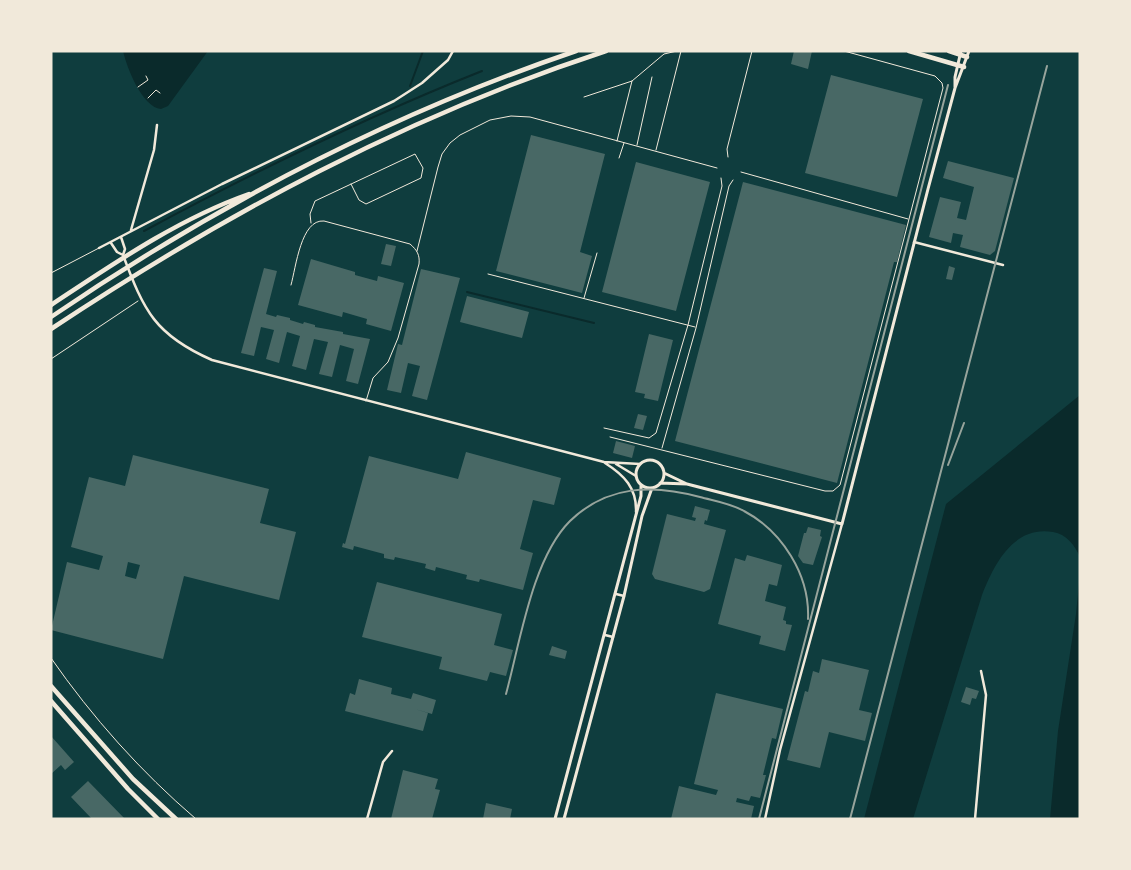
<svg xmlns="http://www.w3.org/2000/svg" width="1131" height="870" font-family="'Archivo Narrow',sans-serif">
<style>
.water{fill:#0a2a2b}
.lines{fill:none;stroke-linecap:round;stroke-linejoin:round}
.stream{stroke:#0a2a2b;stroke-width:2}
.building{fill:#486865;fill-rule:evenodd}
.path{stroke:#f1e9da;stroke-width:1}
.service{stroke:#f1e9da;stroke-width:1}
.minor{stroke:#f1e9da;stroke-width:2.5}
.tertiary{stroke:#f1e9da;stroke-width:3}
.trunk{stroke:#f1e9da;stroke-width:4.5}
.motorway{stroke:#f1e9da;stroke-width:4.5}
.rail{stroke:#97a49c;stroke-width:2}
</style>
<rect width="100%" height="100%" fill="#0f3d3e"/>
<!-- water -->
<path class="water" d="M123,51H208L168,106L161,109C142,107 127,68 123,51Z
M1080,395V557C1075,546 1067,534 1053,532C1014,525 994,564 982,595L913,819H864L946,504Z
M1080,573V819H1050L1058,731L1076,614Z"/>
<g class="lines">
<!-- stream -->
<path class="stream" d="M410,86L423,51
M144,231C254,172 366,117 482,71
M467,292L594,323"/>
</g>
<!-- building -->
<path class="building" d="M794,51H812L808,69L791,64Z
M831,75L923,99L897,197L805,173Z
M531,135L605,154L580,252L592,256L582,293L496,271Z
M948,161L1014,178L995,251L990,255L960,247L963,235L953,233L951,243L929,237L940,197L961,202L957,218L966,220L974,187L943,178Z
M636,162L710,182L676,311L602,292Z
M743,182L906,225L897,262H894L837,483L675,441Z
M386,244L396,246L391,266L381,264Z
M311,259L355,272V275L377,281L378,276L404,283L391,331L366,324L367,319L343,312L342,317L298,305Z
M949,266L955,268L952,280L946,279Z
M264,268L277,271L266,314L276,317L277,315L290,318V320L303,324L304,322L315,325V327L343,332V334L370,339L358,384L346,381L354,349L340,345L332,377L319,374L328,342L314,339L306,370L292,366L300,336L287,332L279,363L266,359L274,330L261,327L254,356L241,353Z
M421,269L460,278L427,400L412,396L420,366L408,363L401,393L387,390L398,344L402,345Z
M467,296L529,312L522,338L460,322Z
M649,334L673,340L658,401L644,398L645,394L635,392Z
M638,414L647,416L643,430L634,428Z
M616,441L635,446L632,458L613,453Z
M466,452L561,478L554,505L533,500L520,549L533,553L523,590L480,579L479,582L466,579L467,575L436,567L435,571L425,568L426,564L395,557L394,560L384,558V554L354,546L353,550L342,547L343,543L345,544L369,456L458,479Z
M133,455L269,489L260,523L296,532L279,600L184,576L163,659L51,630L67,562L99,570L103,556L71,547L89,477L125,486ZM128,562L140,565L136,579L125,576Z
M695,506L710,510L707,521L705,520L704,524L726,530L710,589L704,592L655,579L652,574L667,514L695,521L696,518L692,517Z
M808,527L821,530L820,536L822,537L813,565L803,563L798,556L804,533H806Z
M747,555L782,565L777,586L769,584L765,601L786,607L783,620L786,621V624L792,625L785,651L759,644L761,636L718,624L735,558L745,561Z
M377,582L502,614L494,645L513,650L506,676L490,672L487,681L439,669L442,657L362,637Z
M552,646L567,651L565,659L549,655Z
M822,659L869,670L859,710L872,713L865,741L829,732L820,768L787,760L805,691L808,692L813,671L819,673Z
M359,679L392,688L391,694L411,699L413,693L436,700L432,714L415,709L428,713L423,731L345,711L350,693L355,695Z
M966,687L979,691L976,699L972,698L970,705L961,702Z
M716,693L783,709L776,739L772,738L763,775H766L760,798L751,796L749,801L737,798L736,802L754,806L751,819H671L679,786L716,795L718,790L694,784Z
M51,736L74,762L65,770L61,765L51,774Z
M403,770L438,779L435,789L440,790L432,819H391Z
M88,781L125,819H92L71,797Z
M486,803L512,809L510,819H483Z"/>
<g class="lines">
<!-- path -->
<path class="path" d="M138,87L148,80L146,76
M148,98L156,90L160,93
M51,359L138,301
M51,658C92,717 141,772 196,819"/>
<!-- service -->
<path class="service" d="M584,97L632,81L664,54L677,51
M617,141L632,81
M637,145L652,77
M656,150L681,51
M728,157L727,149L752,51
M619,158L624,143
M741,172L908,219
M311,223L310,214L315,201L415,154L423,168L421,178L366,204L359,200L351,184
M417,251L438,167L442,154L450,143L460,135L490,120L511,116L530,117L717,168
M51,273L99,248
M488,274L695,327
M291,285C296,267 301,219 324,221L410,244C417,250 420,255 419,264L398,338L388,362L373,378L366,401
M584,298L597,253
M604,428L649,438L656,433L688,325L722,186L721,178
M610,437L825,491H833L840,485L943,88L942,83L935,76L844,51
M662,448L696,328L729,186L733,180"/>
<!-- minor -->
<path class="minor" d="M131,230L154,150L157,125
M121,237L125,249L123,255C144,311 155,335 212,360L604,462L640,464
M914,242L1003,265
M111,243L117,252L123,255
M99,248L222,184L394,101L422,83L448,60L453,51
M605,463C624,475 637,488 636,512
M616,464L636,476
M616,594L624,596
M605,635L613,637
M367,819L383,762L392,751
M765,819L780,750L842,524
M975,819L986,695L981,671"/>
<!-- tertiary -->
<path class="tertiary" d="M955,87V77L961,51
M636 474a14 14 0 1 1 28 0a14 14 0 1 1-28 0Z
M664,473L687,484
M660,483L687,484L842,524L928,189L955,88L969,51
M555,819L641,496V485
M564,819L624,596L642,516L652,488"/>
<!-- trunk -->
<path class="trunk" d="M51,686L133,779L176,819
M51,701L128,789L158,819"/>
<!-- motorway -->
<path class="motorway" d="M909,51L964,67
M949,51L967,57
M51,305C113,264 178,219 249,194
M51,317C213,207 390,114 576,51
M51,329C225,214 407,116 606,51"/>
<!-- rail -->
<path class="rail" d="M948,465L964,423
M506,694C520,643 532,559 570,521C607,485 653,484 700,497C715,501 730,503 744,511C782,531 810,575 808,619
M759,819L948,85
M850,819L1047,66"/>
</g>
<!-- border -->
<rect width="1131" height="870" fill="none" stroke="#f1e9da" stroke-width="105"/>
</svg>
